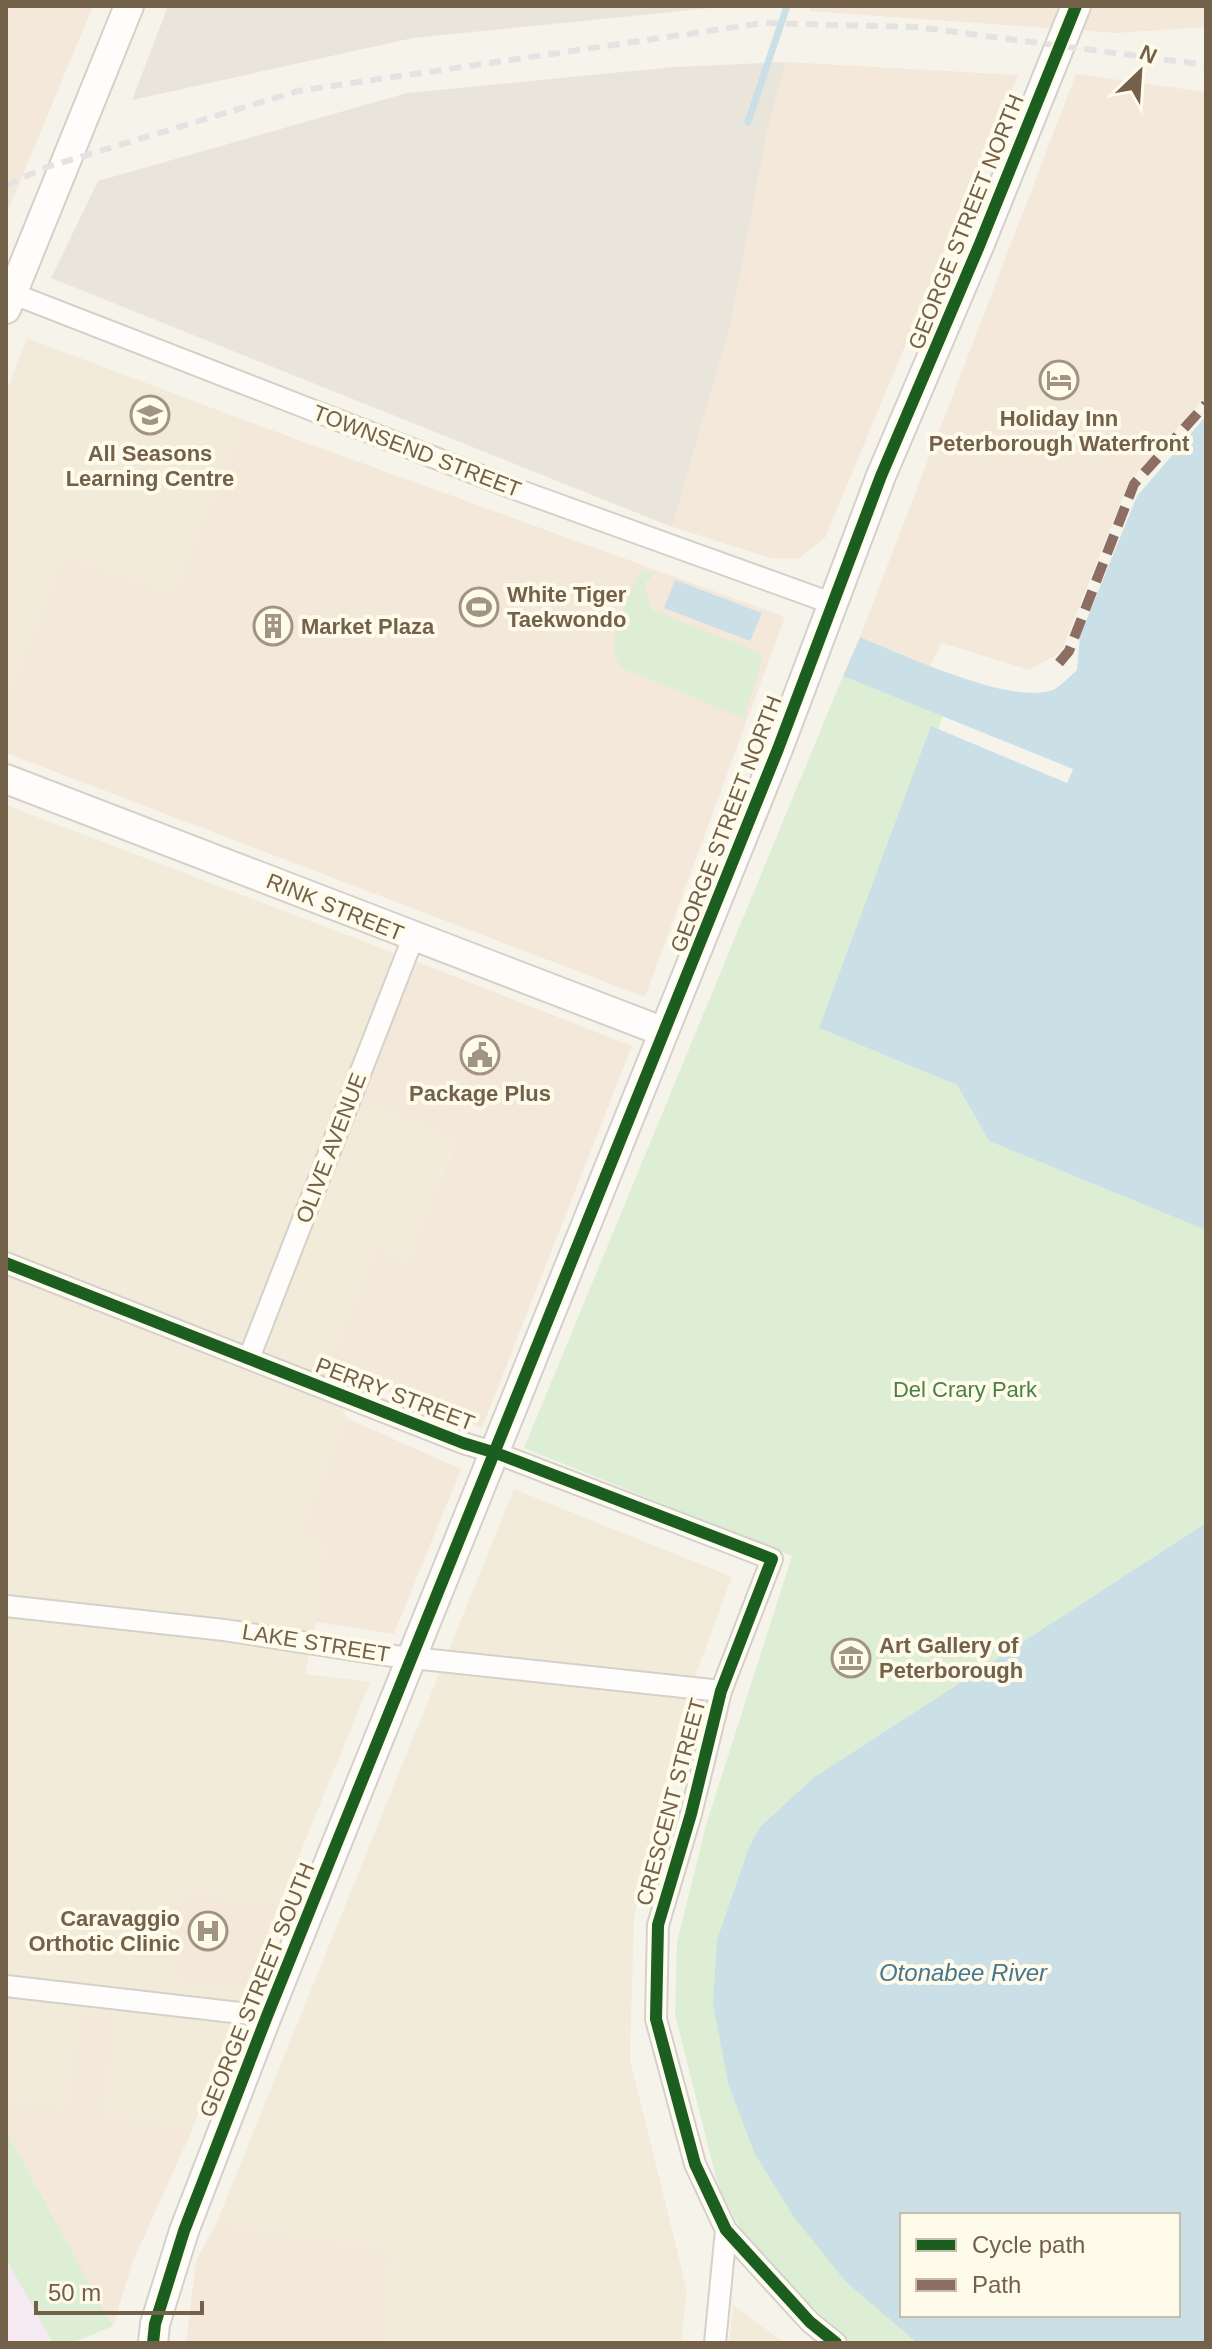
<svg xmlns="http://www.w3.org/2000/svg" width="1212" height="2349" font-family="Arial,sans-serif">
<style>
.residential{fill:#f2ebda}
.commercial{fill:#f4e8da}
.industrial{fill:#e9e5db}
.education{fill:#f5eaf2}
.green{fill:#deeed5}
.water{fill:#cbe0e6;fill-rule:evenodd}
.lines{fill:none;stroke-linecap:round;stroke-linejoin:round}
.stream{stroke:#cbe0e6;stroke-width:7}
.street-casing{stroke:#d5d1c8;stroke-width:24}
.secondary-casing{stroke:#d6d1c8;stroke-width:32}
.street{stroke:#fefdfc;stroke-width:20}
.secondary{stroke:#fefdfc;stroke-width:28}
.rail{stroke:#e5e2e4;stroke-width:6;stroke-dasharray:12 8;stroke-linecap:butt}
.quiet{stroke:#8d6e63;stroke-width:10;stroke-dasharray:20 10;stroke-linecap:butt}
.cycleway-casing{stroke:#fffbeb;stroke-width:17}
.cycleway{stroke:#1b5e20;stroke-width:12}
.labels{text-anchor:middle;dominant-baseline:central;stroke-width:8;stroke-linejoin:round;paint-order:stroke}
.street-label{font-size:22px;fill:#74614a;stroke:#fffbeb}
.poi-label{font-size:22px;font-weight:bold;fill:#74614a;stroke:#fffbeb}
.park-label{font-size:22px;fill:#4b8044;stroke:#fffbeb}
.water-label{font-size:24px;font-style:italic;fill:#47768f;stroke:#fffbeb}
</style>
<rect width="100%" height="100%" fill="#f6f4ea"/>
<!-- residential -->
<path class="residential" d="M27,338L244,420L173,594L63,557L6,701V392Z
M6,805L410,959L457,1137L407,1261L376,1250L331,1369L346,1418L303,1531L324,1541L316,1622L305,1674L370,1682L279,1905L181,1892L172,1978L247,1988L193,2128L103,2114L114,2018L79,2014L67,2109L6,2104Z
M514,1489L732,1577L681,1715L634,1918L630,2060L687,2290L681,2343H382L391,2250L216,2224Z
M733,2305L785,2343H729Z"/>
<!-- commercial -->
<path class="commercial" d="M6,6H93L6,215Z
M811,6H1206V27L1116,33L809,11Z
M786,62L1018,75L825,538L798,559L770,558L672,527L730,327L768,128Z
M1076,74L1206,92V396L1129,482L1061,652L1029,670L942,643L929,667L860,637Z
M244,420L785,617L645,997L6,753V701L63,557L173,594Z
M410,959L632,1046L482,1428L330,1369L376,1249L407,1261L457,1138L356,1097Z
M346,1418L461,1469L394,1634L316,1622L324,1541L302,1531Z
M181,1892L279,1905L247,1988L171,1979Z
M79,2014L115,2018L103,2114L193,2128L133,2261L113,2326L6,2131V2104L67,2108Z
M216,2224L391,2250L382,2343H186L196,2261Z"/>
<!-- industrial -->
<path class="industrial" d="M168,6H731L413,38L132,100Z
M786,62L768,128L730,327L672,527L51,278L98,181L407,93L674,67Z"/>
<!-- education -->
<path class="education" d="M6,2259L53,2343H6Z"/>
<!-- green -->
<path class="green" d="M640,571L655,573L644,584L652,610L761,653L762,660L744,718L621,668C602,641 629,598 640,571Z
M843,676L944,714L819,1028L957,1085L989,1141L1206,1229V1523L813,1778L761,1826L846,2282L917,2343H850L750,2247L719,2189L675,2014L677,1942L706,1825L792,1556L524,1448Z
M6,2131L113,2326L72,2343H53L6,2259Z"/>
<!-- water -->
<path class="water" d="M1206,416V1230L989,1141L957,1085L819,1028L931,726L1067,783L1073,769L843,676L860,637C901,654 1012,706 1053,690C1061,686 1070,676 1077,670L1080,636L1137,496Z
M675,580L762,613L750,641L664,608Z
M1206,1523V2343H917L846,2282L793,2216L754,2152L728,2083L713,2003L717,1940L749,1847L761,1826L813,1778ZM902,2215H1178V2315H902Z"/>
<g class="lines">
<!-- stream -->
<path class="stream" d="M748,122L787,6"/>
<!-- street casing -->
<g class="street-casing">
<path id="street" d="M6,291L515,489L831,603
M6,1263L463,1443L496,1453L772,1559L721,1691L691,1814L658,1925L656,2019L695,2164L726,2230L810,2322L836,2343
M249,1358L413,938
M6,1606L224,1630L385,1655L721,1691
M6,1986L267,2016
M715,2343L726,2230"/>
</g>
<!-- secondary casing -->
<g class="secondary-casing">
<path id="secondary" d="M6,309L129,6
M6,779L664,1032
M153,2343L155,2324L184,2231L267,2016L778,749L881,476L979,246L1076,6"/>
</g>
<!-- street -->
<use href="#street" class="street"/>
<!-- secondary -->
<use href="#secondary" class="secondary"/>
<!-- rail -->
<path class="rail" d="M6,185L47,167L298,91L763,23L917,27L1206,65"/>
<!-- quiet -->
<path class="quiet" d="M1059,663L1069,651L1134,484L1206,404"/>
<!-- cycleway casing -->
<g class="cycleway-casing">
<path id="cycleway" d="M6,1263L463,1443L496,1453L772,1559L721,1691L691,1814L658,1925L656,2019L695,2164L726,2230L810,2322L836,2343
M153,2343L155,2324L184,2231L267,2016L778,749L881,476L979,246L1076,6"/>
</g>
<!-- cycleway -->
<use href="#cycleway" class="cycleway"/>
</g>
<!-- icons -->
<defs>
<g id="hotel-ring" transform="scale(2)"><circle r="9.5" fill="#fffbeb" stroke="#a29482" stroke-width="1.5"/><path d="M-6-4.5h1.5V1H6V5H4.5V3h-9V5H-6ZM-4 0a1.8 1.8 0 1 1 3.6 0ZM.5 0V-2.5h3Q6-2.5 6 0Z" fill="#a29482"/></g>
<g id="school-ring" transform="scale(2)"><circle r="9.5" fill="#fffbeb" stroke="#a29482" stroke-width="1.5"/><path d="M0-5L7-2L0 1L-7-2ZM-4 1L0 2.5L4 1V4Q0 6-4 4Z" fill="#a29482"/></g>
<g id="stadium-ring" transform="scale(2)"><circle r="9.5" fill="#fffbeb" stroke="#a29482" stroke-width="1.5"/><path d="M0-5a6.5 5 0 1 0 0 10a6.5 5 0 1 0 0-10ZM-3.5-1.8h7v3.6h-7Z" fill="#a29482"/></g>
<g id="building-ring" transform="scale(2)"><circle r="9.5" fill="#fffbeb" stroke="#a29482" stroke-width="1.5"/><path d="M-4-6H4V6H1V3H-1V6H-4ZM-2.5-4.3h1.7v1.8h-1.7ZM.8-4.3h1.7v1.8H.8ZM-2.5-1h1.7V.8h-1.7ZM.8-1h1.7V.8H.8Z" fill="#a29482"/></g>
<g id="civic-ring" transform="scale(2)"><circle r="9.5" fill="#fffbeb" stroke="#a29482" stroke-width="1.5"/><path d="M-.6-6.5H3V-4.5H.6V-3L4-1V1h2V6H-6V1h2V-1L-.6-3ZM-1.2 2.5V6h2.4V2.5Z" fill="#a29482"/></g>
<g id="museum-ring" transform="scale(2)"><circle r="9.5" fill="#fffbeb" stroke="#a29482" stroke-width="1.5"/><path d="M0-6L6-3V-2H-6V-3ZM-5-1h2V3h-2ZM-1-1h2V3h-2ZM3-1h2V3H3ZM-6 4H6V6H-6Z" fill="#a29482"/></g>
<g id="hospital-ring" transform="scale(2)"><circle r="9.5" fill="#fffbeb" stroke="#a29482" stroke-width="1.5"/><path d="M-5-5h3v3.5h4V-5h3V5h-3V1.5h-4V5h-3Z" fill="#a29482"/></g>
</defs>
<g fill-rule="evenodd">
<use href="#hotel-ring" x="1059" y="380"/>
<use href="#school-ring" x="150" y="415"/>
<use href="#stadium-ring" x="479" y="607"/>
<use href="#building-ring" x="273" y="626"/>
<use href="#civic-ring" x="480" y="1055"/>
<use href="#museum-ring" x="851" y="1658"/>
<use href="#hospital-ring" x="208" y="1931"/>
</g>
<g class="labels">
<!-- street labels -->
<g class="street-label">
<text transform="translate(966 222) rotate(-68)">GEORGE STREET NORTH</text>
<text transform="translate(417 451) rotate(21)">TOWNSEND STREET</text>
<text transform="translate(726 824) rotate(-69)">GEORGE STREET NORTH</text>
<text transform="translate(335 907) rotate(22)">RINK STREET</text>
<text transform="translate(331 1148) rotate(-69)">OLIVE AVENUE</text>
<text transform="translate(395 1394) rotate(21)">PERRY STREET</text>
<text transform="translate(316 1643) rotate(9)">LAKE STREET</text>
<text transform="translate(671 1802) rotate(-75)">CRESCENT STREET</text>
<text transform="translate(257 1990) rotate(-68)">GEORGE STREET SOUTH</text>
</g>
<!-- poi labels -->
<g class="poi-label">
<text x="1059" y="418">Holiday Inn<tspan x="1059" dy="25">Peterborough Waterfront</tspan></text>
<text x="150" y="453">All Seasons<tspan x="150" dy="25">Learning Centre</tspan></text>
<text x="507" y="594" text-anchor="start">White Tiger<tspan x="507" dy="25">Taekwondo</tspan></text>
<text x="301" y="626" text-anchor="start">Market Plaza</text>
<text x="480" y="1093">Package Plus</text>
<text x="879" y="1645" text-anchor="start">Art Gallery of<tspan x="879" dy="25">Peterborough</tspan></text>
<text x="180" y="1918" text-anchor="end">Caravaggio<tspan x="180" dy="25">Orthotic Clinic</tspan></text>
</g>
<!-- park labels -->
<g class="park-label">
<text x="965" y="1389">Del Crary Park</text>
</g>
<!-- water labels -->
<g class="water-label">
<text x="963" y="1972">Otonabee River</text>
</g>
</g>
<!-- border -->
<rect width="1212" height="2349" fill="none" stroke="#74614a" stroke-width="16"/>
<!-- legend -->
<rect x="900" y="2213" width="280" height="104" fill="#fffbeb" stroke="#c7bdab" stroke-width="2"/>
<rect x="916" y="2239" width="40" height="12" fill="#1b5e20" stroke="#c7bdab" stroke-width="2"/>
<text x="972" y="2253" font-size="24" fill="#74614a">Cycle path</text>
<rect x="916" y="2279" width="40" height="12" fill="#8d6e63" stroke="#c7bdab" stroke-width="2"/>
<text x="972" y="2293" font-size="24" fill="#74614a">Path</text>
<!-- north arrow -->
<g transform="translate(1140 72) rotate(25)" stroke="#fffbeb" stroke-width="6" paint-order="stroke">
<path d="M0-6L14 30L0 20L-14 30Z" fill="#74614a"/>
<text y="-12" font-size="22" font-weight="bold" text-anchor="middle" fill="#74614a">N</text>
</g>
<!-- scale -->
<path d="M36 2301v12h166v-12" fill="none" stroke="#74614a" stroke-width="4"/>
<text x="48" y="2301" font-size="24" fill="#74614a" stroke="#fffbeb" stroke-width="6" paint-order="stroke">50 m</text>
</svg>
